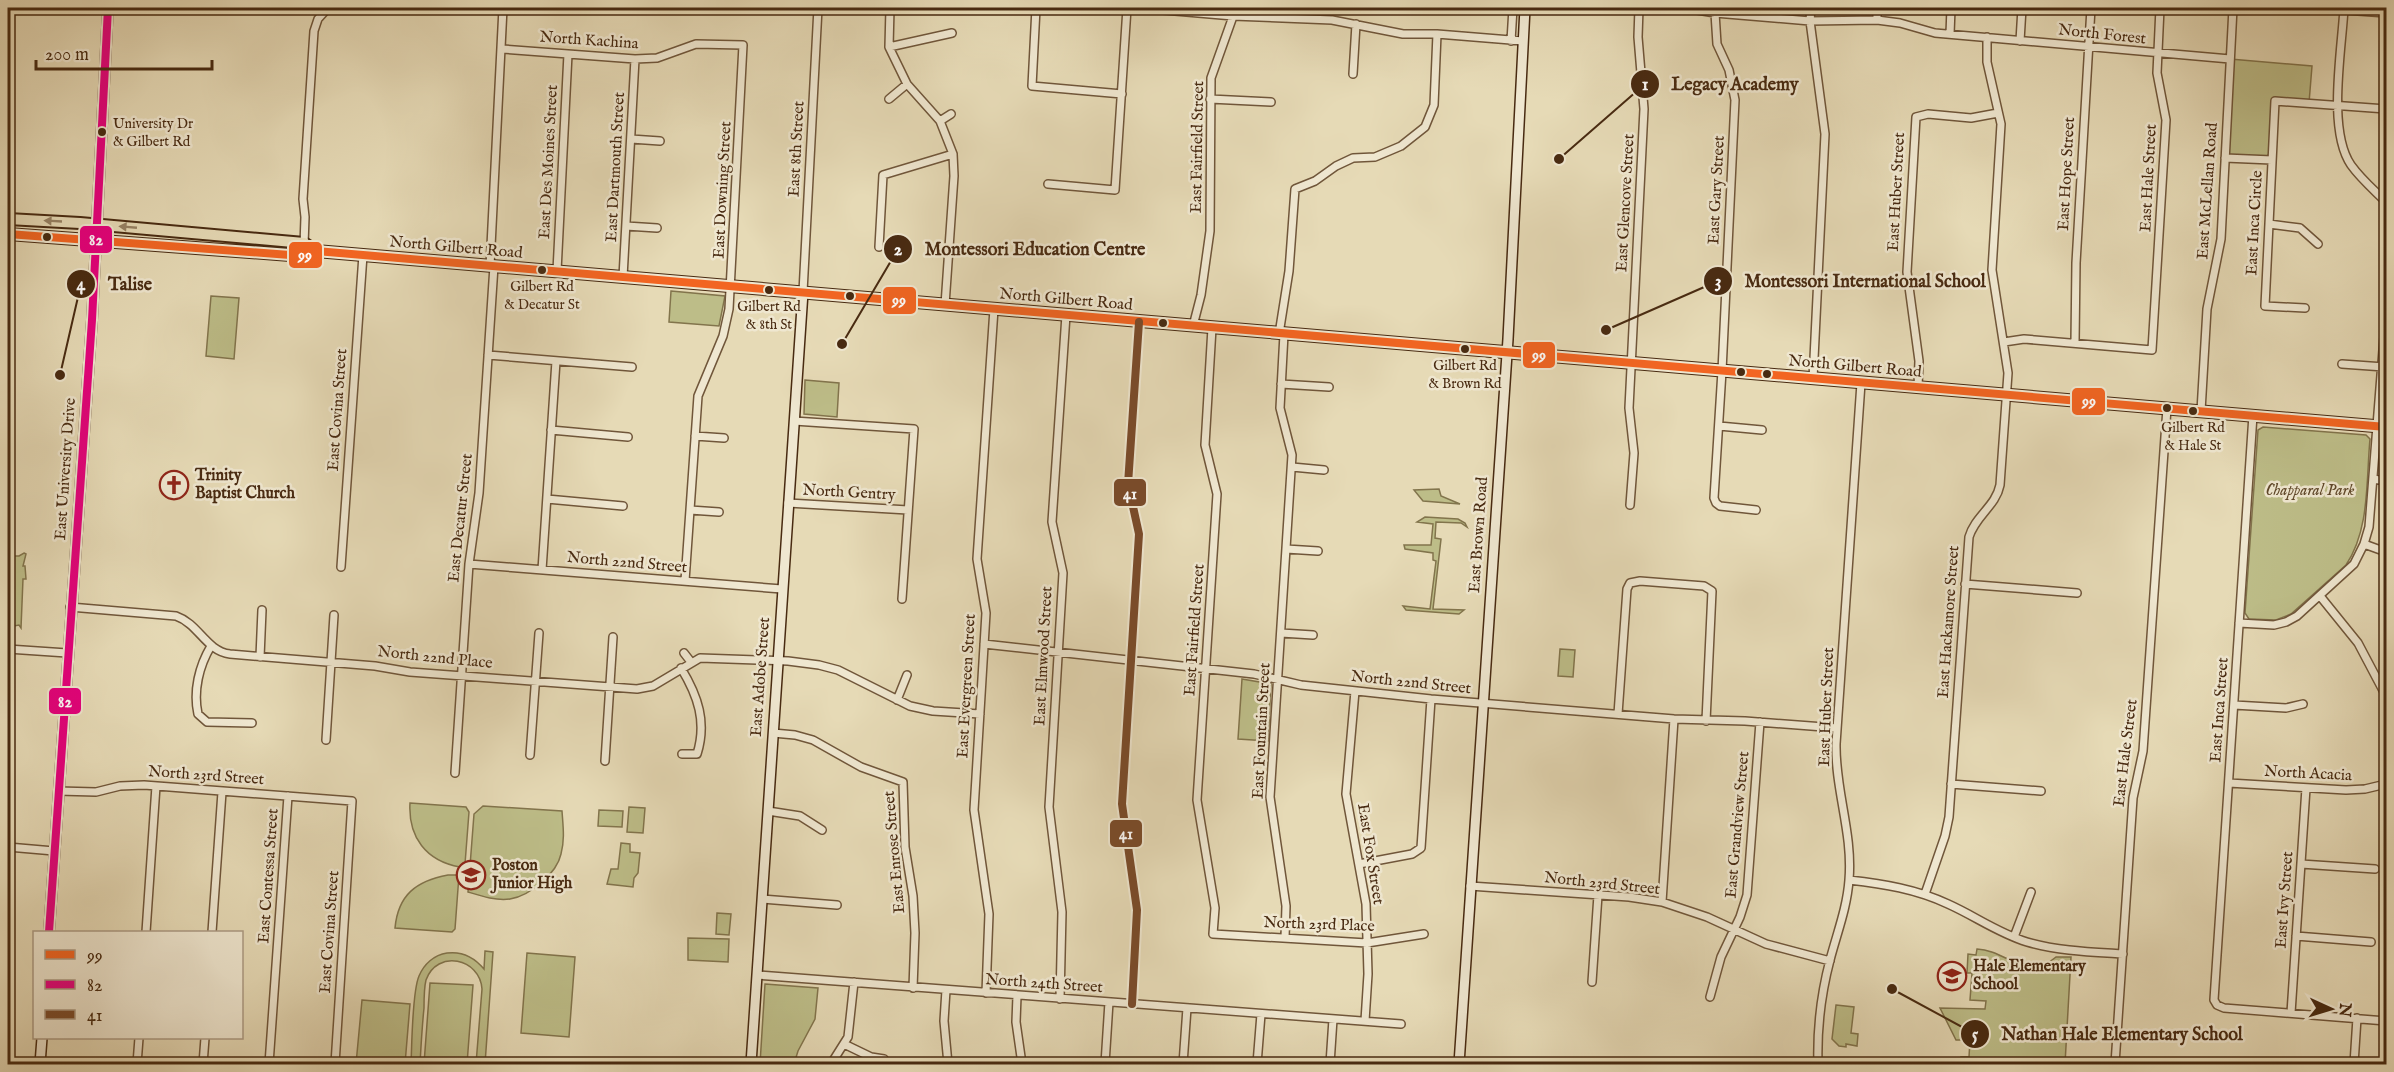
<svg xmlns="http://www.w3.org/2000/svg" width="2394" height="1072" font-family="'IM FELL English',serif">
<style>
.green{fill:#bdbd88;stroke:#82744c;stroke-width:1.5}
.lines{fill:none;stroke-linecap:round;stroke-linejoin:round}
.canal{stroke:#9cb8ba;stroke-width:6}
.street-casing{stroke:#70563a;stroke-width:10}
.secondary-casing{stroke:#482a11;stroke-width:12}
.primary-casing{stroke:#482a11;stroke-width:14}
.street{stroke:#efe7d0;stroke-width:7}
.secondary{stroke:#efe7d0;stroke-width:9}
.primary{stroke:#e6dab6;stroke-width:10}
.bus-1-casing{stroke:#efe7d0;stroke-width:12}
.bus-2-casing{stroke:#efe7d0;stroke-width:12}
.bus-3-casing{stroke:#efe7d0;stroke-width:12}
.bus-1{stroke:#f26522;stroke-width:8}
.bus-2{stroke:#e5007d;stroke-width:8}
.bus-3{stroke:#7a4b2a;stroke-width:8}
.oneway{fill:#978264}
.bus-dot{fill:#482a11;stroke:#efe7d0;stroke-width:2}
.labels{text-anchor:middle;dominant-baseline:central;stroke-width:5;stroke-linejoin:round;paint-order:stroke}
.bus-label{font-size:14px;fill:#482a11;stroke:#efe7d0}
.street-label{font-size:16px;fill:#482a11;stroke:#efe7d0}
.poi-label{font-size:16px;font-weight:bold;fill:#482a11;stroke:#efe7d0;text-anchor:start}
.park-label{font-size:16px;font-style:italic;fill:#5f4729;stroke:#efe7d0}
.leader{fill:none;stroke:#482a11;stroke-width:2}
.callout-dot{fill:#482a11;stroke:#efe7d0;stroke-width:2}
.mark-label{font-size:18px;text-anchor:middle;font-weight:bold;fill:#fff}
.callout-label{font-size:18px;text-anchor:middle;font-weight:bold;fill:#482a11;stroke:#efe7d0;stroke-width:5;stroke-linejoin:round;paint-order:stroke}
.line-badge{stroke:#efe7d0;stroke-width:2}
.badge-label{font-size:16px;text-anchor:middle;font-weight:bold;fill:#fff}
</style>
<rect width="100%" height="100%" fill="#e6dab6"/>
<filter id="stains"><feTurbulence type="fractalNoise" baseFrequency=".00333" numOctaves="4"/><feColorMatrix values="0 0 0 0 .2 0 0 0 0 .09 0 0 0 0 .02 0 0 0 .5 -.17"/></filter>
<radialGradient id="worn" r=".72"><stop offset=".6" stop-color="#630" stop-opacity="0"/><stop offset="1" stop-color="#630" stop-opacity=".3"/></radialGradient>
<!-- green -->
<path class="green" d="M2230,59L2312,66L2309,103L2275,101L2272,160L2225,158Z
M671,291L725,296L719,326L669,322Z
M211,296L239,298L234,359L206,356Z
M805,380L839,383L837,417L804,414Z
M2263,427L2366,435L2370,439C2366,481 2370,529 2346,565L2291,614L2276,620L2249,619L2245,613L2258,430Z
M1439,489L1441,496L1460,504L1423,501L1414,490Z
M1425,517L1458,519L1465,523L1467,527L1461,523L1436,522L1435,538L1441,539L1433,609L1464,610L1459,614L1406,610L1403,606L1430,609L1436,561L1433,560V553L1405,549L1404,545H1431L1433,524L1417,522Z
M24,553L26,554L23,566H25L26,579H23L21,628L19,625L8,627V574H10C11,568 7,564 8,556H19Z
M1560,649L1575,650L1573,677L1558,676Z
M1242,679L1271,684L1268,741L1238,739Z
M410,803L466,807L469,812L465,864L460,867C426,861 408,837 410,803Z
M483,806L562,811C563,826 565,839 561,854C557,873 530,896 510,899C496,901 481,896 468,892L474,814Z
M629,807L645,808L643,833L627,832Z
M599,810L623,811L622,827L598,826Z
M621,843L630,844V852L640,853L638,873L634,878L633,887L607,884L611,869H618Z
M448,875H459L455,929L452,932L395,928C398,895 416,881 448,875Z
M717,913L731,914L729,935L716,934Z
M688,938L729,939L728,962L688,960Z
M1977,949C2007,950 2026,983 2056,957H2071L2065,1064H1960L1961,1057H1969L1970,1040H1956L1940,1008L1985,1009L1986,1001L1970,1000L1972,973H1967L1968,954L1976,955Z
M485,951L493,952L485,1064H476L482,989C480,958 437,949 426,980C424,988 424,999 424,1008C422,1027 421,1046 420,1064H411C412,1044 412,992 419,976C424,964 434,955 447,953C462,951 474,957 484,969Z
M527,953L575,957L569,1037L521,1033Z
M430,983L473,985L467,1064H424Z
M765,984L818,988L815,1019L798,1051L794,1064H760Z
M362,1000L410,1004L405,1064H356Z
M1836,1005L1854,1007L1851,1033L1858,1034L1857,1046L1846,1044V1047L1839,1046L1832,1039Z"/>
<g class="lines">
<!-- canal -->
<path class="canal" d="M8,18L20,8"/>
<!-- street casing -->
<g class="street-casing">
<path id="street" d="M890,8L889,47L907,84L940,121L953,154L954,176L945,305
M1036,8L1032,86L1122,94
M1140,8L1233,16L1332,20L1403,34H1437L1523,41
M1685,8L1715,13L1810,21L1877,20L1900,23L1935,33L2230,59
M1811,8L1810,21L1825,134L1813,379
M2344,8C2342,49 2327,130 2351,165C2361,179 2374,190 2386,202
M2344,10L2386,13
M1715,13L1717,44L1729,70L1735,100L1722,371L1714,498L1716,503L1720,506L1756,510
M1877,20V8
M1950,34L1951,8
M1511,41L1513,8
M2020,41L2022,8
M889,47L952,33
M502,49L635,59L657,58L696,44L743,45L729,309L723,336L698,396L685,581
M1353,74L1356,24
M889,99L907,84
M1210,99L1271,102
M940,121L951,114
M631,139L660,141
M2225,158L2272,160
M1048,184L1115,190L1127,8
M2269,224L2300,228L2318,244
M626,226L657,228
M304,245L305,217L303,199L314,31L318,19L328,8
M879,247L883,175L953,154
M490,266L503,8
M557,271L568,54
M623,277L635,59
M803,292L818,8
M2305,308L2265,306L2275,101L2386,109
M1193,326L1201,295L1210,231L1211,78L1236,8
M1212,328L1205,445L1217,494L1197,800L1215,908L1213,934L1367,943L1424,934
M1279,334L1289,271L1295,189L1315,181L1336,166L1353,158L1375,157L1401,146L1425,127L1434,105L1437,34
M1284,334L1280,408L1292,455L1270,797L1286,906L1285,938
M2004,342L2024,339L2152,350L2166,120L2157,73L2160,8
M2075,342L2076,263L2091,8
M488,355L632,367
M2342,364L2384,367
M1281,384L1329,387
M1918,387L1919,361L1907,272L1916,117L1928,114L1971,118L1998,113
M2201,411L2207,309L2221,239L2233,8
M2253,415L2214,1000L2217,1005L2224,1008L2386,1021
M794,421L914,429L902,599
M1719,426L1762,430
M551,430L628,437
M695,436L724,438
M1292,467L1324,470
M2373,479L2386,481
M547,499L623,506
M788,503L908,510
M1630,505L1634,453L1629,408L1644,109L1638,37L1639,8
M690,510L719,512
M2364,544L2386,552
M1286,549L1318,551
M469,564L782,589
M341,567L363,255
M542,570L556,361
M1965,584L2077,593
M2320,596L2358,643L2386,696
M70,607L176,616C199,624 206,651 230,654L375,666L410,672L637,689L653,686L700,658L788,661L819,665L838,670L910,706L933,711L980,714
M2239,623L2274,625L2286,622L2297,616L2354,564L2364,544L2369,527L2386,312
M1281,633L1313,635
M984,644L1254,674L1301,685L1431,699L1674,719L1745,721L1837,728
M211,646C199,666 193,691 198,714L207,722L252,723
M8,649L67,653
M684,653L691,662
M260,657L262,610
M681,668C698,696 707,722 697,754H682
M1355,691L1346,794L1366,904L1368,974L1365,1021
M897,700L907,675
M2234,705L2286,708L2303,704
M1618,714L1627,589L1630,583L1640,581L1704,586L1712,591L1706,721
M773,733L795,735L813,740L861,767L903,782L905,847L913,896L915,933L913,988
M326,740L334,615
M530,755L539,633
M605,761L613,637
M455,773L469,564L479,493L494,266
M2229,783L2346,790L2365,789L2386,784
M1951,784L2041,791
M58,791L96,792L120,786L144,785L352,801L335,1064
M768,811L800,816L822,830
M8,847L54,851
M1359,864L1412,854L1421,848L1431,699
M2301,864L2375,869
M1849,880C1884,884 1916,889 1948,904C1975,916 1998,933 2027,942C2058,951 2091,952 2123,954
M1470,886L1629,897L1662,902L1707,917L1766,944L1830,961
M1925,894L1945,836L1949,817L1969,537C1975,516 1996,506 2000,485L2008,373L1992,270L2001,124L1987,62V37
M762,899L837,905
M1662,902L1674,719
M146,932L156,786
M212,932L222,792
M2296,936L2371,942
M2014,937L2031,892
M757,975L1401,1024
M1592,982L1598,895
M946,990L944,1021L948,1064
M986,993L989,914L974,810L986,613L977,559L994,309
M1017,996L1016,1022L1022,1064
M1710,997L1721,957L1740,917L1747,895L1760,722
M1060,999L1062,912L1049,807L1063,573L1052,522L1066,315
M1132,1004L1137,910L1122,804L1139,534L1128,484L1139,322
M2291,1013L2306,788
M844,1044L871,1057L884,1059
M137,1064L139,1038
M203,1064L205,1038
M269,1064L288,796
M831,1064L848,1037L854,982
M1105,1064L1109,1002
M1183,1064L1187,1008
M1257,1064L1261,1014
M1330,1064L1333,1019
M1818,1064C1817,1029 1821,994 1830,960C1837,933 1847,908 1849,880C1853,833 1835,790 1836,744L1861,383
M2115,1064L2133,798L2143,751L2167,408
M2354,1064L2357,1018"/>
</g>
<!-- secondary casing -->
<g class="secondary-casing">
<path id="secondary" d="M49,932L92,320L108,8
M40,1064L42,1038
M751,1064L803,292
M1459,1064L1508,339L1525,8"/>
</g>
<!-- primary casing -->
<g class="primary-casing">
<path id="primary" d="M8,219L80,223L304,243L316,251
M8,234L303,256L316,251L2386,427"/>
</g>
<!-- street -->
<use href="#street" class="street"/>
<!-- secondary -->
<use href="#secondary" class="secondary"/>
<!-- primary -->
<use href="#primary" class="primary"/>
<!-- bus-1 casing -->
<g class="bus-1-casing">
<path id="bus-1" d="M8,234L303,256L316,251L2386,427"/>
</g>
<!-- bus-2 casing -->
<g class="bus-2-casing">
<path id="bus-2" d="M49,932L92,320L108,8"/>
</g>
<!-- bus-3 casing -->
<g class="bus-3-casing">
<path id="bus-3" d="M1132,1004L1137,910L1122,804L1139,534L1128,484L1139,322"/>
</g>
<!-- bus-1 -->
<use href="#bus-1" class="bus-1"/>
<!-- bus-2 -->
<use href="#bus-2" class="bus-2"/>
<!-- bus-3 -->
<use href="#bus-3" class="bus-3"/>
</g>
<!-- one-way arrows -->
<defs><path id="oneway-solid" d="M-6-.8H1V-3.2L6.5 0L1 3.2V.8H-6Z" transform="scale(1.5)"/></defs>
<g class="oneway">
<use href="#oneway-solid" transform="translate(53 221) rotate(-177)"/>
<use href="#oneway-solid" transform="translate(128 227) rotate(-175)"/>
</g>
<!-- icons -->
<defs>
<g id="church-ring" transform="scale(1.5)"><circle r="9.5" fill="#efe7d0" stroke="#8f2418" stroke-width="1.5"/><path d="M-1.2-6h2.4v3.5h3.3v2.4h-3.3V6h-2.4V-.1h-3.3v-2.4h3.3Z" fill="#8f2418"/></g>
<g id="school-ring" transform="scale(1.5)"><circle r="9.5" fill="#efe7d0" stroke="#8f2418" stroke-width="1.5"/><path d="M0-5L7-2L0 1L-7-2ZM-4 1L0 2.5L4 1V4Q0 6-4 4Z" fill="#8f2418"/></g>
</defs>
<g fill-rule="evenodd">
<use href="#church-ring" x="174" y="485"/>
<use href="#school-ring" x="471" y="875"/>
<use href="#school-ring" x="1952" y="976"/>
</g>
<!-- markers -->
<g class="bus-dot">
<circle cx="102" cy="132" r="5"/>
<circle cx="47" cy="237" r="5"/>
<circle cx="542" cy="270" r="5"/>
<circle cx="769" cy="290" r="5"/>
<circle cx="850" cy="296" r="5"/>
<circle cx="1163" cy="323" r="5"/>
<circle cx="1465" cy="349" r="5"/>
<circle cx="1741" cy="372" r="5"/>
<circle cx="1767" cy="374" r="5"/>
<circle cx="2167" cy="408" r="5"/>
<circle cx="2193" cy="411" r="5"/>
</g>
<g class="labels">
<!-- bus labels -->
<g class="bus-label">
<text x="113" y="124" text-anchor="start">University Dr<tspan x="113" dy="18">&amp; Gilbert Rd</tspan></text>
<text x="542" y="287">Gilbert Rd<tspan x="542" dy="18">&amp; Decatur St</tspan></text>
<text x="769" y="307">Gilbert Rd<tspan x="769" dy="18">&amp; 8th St</tspan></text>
<text x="1465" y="366">Gilbert Rd<tspan x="1465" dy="18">&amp; Brown Rd</tspan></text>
<text x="2193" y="428">Gilbert Rd<tspan x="2193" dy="18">&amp; Hale St</tspan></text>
</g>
<!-- street labels -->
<g class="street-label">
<text transform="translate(2102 35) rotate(6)">North Forest</text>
<text transform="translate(589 41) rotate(4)">North Kachina</text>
<text transform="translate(1198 147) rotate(-89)">East Fairfield Street</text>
<text transform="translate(797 149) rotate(-87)">East 8th Street</text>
<text transform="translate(549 162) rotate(-87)">East Des Moines Street</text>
<text transform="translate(616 167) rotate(-87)">East Dartmouth Street</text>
<text transform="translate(2067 174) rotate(-87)">East Hope Street</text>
<text transform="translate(2149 178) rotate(-87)">East Hale Street</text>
<text transform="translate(723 190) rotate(-87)">East Downing Street</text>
<text transform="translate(1717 190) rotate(-87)">East Gary Street</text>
<text transform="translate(2208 191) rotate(-86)">East McLellan Road</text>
<text transform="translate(1897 192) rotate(-87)">East Huber Street</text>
<text transform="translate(1626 203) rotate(-87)">East Glencove Street</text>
<text transform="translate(2255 223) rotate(-87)">East Inca Circle</text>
<text transform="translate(456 248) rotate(5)">North Gilbert Road</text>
<text transform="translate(1066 300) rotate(5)">North Gilbert Road</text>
<text transform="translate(1855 367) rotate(5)">North Gilbert Road</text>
<text transform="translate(338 410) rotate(-86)">East Covina Street</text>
<text transform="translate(66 469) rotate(-86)">East University Drive</text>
<text transform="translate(849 493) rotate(3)">North Gentry</text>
<text transform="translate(461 518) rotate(-84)">East Decatur Street</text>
<text transform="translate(1479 535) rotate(-86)">East Brown Road</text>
<text transform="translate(627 563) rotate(5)">North 22nd Street</text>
<text transform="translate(1949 622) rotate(-86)">East Hackamore Street</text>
<text transform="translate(1195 630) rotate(-86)">East Fairfield Street</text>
<text transform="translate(1044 656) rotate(-87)">East Elmwood Street</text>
<text transform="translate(435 658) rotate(6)">North 22nd Place</text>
<text transform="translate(761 677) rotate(-86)">East Adobe Street</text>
<text transform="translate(1411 683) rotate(6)">North 22nd Street</text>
<text transform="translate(967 686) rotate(-87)">East Evergreen Street</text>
<text transform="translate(1827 707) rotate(-88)">East Huber Street</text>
<text transform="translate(2220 710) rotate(-86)">East Inca Street</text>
<text transform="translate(1262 731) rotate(-87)">East Fountain Street</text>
<text transform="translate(2126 753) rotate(-83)">East Hale Street</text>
<text transform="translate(2308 774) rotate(3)">North Acacia</text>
<text transform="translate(206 776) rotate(4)">North 23rd Street</text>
<text transform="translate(1738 825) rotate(-85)">East Grandview Street</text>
<text transform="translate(895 852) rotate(-95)">East Enrose Street</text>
<text transform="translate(1370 854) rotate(81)">East Fox Street</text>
<text transform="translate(269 876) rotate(-86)">East Contessa Street</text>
<text transform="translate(1602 884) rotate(6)">North 23rd Street</text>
<text transform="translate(2285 900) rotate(-86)">East Ivy Street</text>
<text transform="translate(1319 925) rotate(2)">North 23rd Place</text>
<text transform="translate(330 932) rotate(-86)">East Covina Street</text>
<text transform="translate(1044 984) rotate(4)">North 24th Street</text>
</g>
<!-- poi labels -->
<g class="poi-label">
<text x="195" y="476">Trinity<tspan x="195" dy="18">Baptist Church</tspan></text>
<text x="492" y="866">Poston<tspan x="492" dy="18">Junior High</tspan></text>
<text x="1973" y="967">Hale Elementary<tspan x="1973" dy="18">School</tspan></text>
</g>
<!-- park labels -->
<g class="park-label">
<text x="2310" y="491">Chapparal Park</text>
</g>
</g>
<!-- callouts -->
<path class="leader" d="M1559 159L1645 84M842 344L898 249M1606 330L1718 281M60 375L81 284M1892 989L1975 1034"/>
<g class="callout-dot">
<circle cx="1559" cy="159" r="6"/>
<circle cx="842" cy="344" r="6"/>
<circle cx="1606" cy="330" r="6"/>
<circle cx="60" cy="375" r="6"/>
<circle cx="1892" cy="989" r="6"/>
<circle cx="1645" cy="84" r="15"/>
<circle cx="898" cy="249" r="15"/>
<circle cx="1718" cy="281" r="15"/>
<circle cx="81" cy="284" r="15"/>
<circle cx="1975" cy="1034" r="15"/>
</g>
<g class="mark-label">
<text x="1645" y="90">1</text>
<text x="898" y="255">2</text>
<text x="1718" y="287">3</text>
<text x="81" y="290">4</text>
<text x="1975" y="1040">5</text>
</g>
<g class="callout-label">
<text x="1735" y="90">Legacy Academy</text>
<text x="1035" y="255">Montessori Education Centre</text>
<text x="1865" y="287">Montessori International School</text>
<text x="130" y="290">Talise</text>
<text x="2122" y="1040">Nathan Hale Elementary School</text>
</g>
<g class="line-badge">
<rect x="79" y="225" width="34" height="29" rx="6" fill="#e5007d"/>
<rect x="288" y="241" width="35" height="28" rx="6" fill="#f26522"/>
<rect x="882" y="286" width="35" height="29" rx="6" fill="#f26522"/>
<rect x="1522" y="341" width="34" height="28" rx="6" fill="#f26522"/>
<rect x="2071" y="387" width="35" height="29" rx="6" fill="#f26522"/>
<rect x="1113" y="478" width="34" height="29" rx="6" fill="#7a4b2a"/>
<rect x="48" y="687" width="34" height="28" rx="6" fill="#e5007d"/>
<rect x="1109" y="819" width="34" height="29" rx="6" fill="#7a4b2a"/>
</g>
<g class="badge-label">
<text x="96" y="245">82</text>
<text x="305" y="261">99</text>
<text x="899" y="306">99</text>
<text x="1539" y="361">99</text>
<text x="2089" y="407">99</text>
<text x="1130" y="499">41</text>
<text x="65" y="707">82</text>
<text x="1126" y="839">41</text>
</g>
<!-- margin -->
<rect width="2394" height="1072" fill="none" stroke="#e6dab6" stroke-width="30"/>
<rect x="9" y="9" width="2376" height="1054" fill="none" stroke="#482a11" stroke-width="3"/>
<rect x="15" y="15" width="2364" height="1042" fill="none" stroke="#482a11" stroke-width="1.5"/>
<!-- legend -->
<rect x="33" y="931" width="210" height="108" fill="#efe7d0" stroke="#ac9b84" stroke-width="1.5"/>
<rect x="45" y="950" width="30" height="9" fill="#f26522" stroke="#ac9b84" stroke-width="1.5"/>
<text x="87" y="961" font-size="18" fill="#482a11">99</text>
<rect x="45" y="980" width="30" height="9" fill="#e5007d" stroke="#ac9b84" stroke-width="1.5"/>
<text x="87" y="991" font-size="18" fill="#482a11">82</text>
<rect x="45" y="1010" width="30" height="9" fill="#7a4b2a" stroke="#ac9b84" stroke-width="1.5"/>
<text x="87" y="1021" font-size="18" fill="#482a11">41</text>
<!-- north arrow -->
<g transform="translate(2331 1009) rotate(94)" stroke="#efe7d0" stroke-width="4.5" paint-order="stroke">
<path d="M0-4.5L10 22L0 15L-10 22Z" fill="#482a11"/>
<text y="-9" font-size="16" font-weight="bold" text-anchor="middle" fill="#482a11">N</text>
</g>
<!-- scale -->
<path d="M36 60v9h176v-9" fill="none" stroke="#482a11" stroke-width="3"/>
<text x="45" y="60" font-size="18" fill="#482a11" stroke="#efe7d0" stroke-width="4.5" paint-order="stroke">200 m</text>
<rect width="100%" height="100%" filter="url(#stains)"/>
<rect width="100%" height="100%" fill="url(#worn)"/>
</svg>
